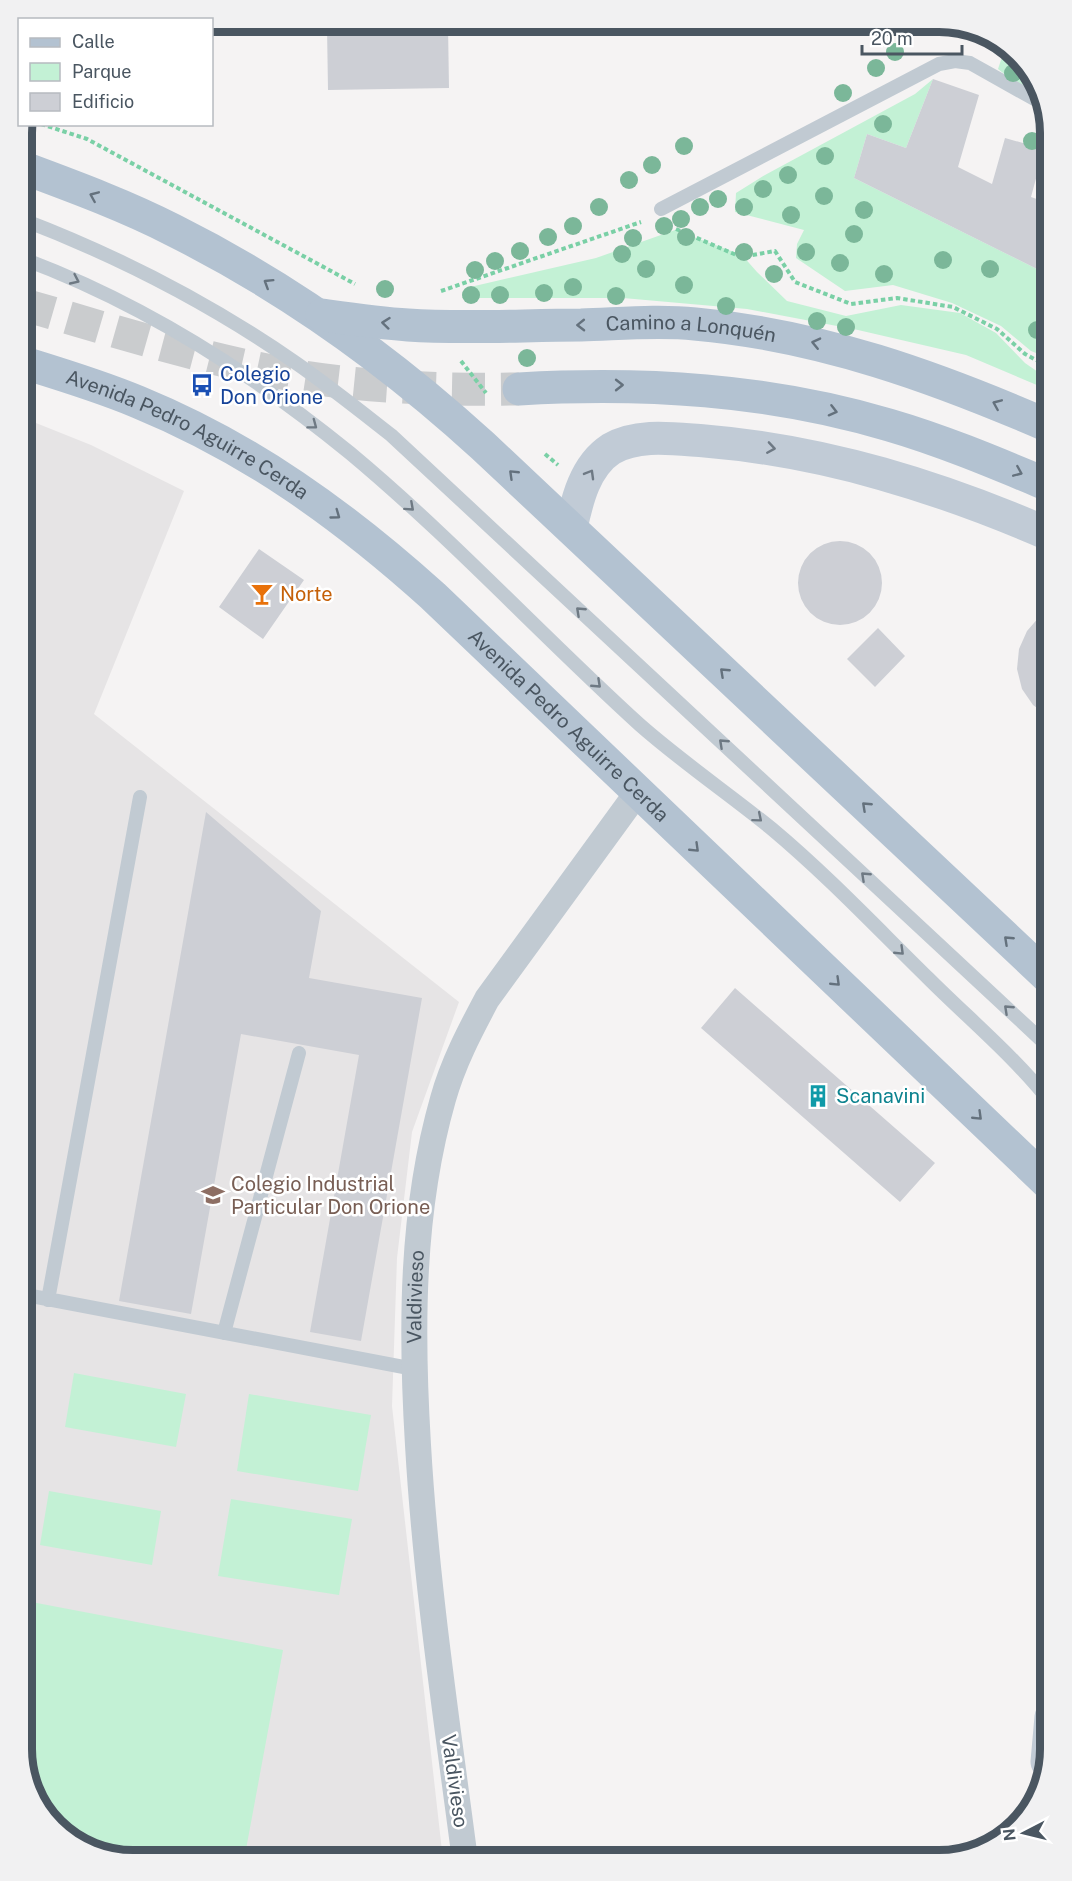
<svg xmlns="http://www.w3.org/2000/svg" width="1072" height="1881" font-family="'Public Sans',sans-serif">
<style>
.education{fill:#e6e4e5}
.green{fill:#c3f1d5}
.building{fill:#cdcfd5}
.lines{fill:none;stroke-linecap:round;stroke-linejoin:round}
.primary-tunnel{stroke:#caccce;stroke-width:33;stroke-dasharray:33 16;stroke-linecap:butt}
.path{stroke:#7ad0a6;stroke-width:4;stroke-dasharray:4.5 3;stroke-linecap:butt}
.service{stroke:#c1cad2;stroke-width:14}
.minor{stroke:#c1cad2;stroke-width:26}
.secondary{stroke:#c1cbd6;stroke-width:33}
.primary{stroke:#b3c2d1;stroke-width:33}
.tree{fill:#7bb799}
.oneway{stroke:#64717d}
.oneway2{stroke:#6e7983}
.oneway3{stroke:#6e7984}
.labels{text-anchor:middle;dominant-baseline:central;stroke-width:5;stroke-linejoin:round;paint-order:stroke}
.street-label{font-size:20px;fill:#4a5661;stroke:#fff}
.transit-label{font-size:20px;fill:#164399;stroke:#fff;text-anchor:start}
.food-label{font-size:20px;fill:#c56008;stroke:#fff;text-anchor:start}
.culture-label{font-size:20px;fill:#0d838f;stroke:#fff;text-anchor:start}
.education-label{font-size:20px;fill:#785e54;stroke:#fff;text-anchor:start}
.rim{fill:none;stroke:#4a5661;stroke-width:8}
</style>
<rect width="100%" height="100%" fill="#f5f3f3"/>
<!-- education -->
<path class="education" d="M21,417L91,445L184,491L94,714L459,1002L412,1132L397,1258L392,1406L443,1860H125L71,1841L32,1798L21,1749Z"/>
<!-- green -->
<path class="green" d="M1006,45L1040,83L1045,106L998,69Z
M933,79L906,148L867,134L854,178L1051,276V359L1031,351L1001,326L952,303L893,285L845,291L796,258L797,244L804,230L735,212L736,193L765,175L915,94Z
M675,230L742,255L757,272L787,301L846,316L901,305L960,313L996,333L1025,363L1051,381V391L966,355L858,330L747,309L623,298H462L466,288L596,258Z
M74,1373L186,1394L176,1447L65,1427Z
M249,1394L371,1415L358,1491L237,1471Z
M49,1491L161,1511L152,1565L40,1545Z
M231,1499L352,1519L339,1595L218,1576Z
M21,1600L283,1650L244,1860H125L71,1841L32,1798L21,1749Z"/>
<!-- building -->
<path class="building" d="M448,25L449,88L328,90L327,27Z
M933,79L979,95L958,167L992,184L1005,138L1044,149L1031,197L1051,204V276L854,178L867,134L906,148Z
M798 583a42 42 0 1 1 84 0a42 42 0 1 1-84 0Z
M259,549L304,580L263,639L219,607Z
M1051,610V718L1033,705L1022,689L1017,669L1019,649L1027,631L1040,616Z
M878,628L905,656L875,687L847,659Z
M206,812L321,911L309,978L422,998L361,1341L310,1332L359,1055L241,1034L191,1314L119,1301Z
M735,988L935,1163L900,1202L701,1028Z"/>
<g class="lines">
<!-- primary-tunnel -->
<path class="primary-tunnel" d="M21,304C115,331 208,361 304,377C375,388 447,390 519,389"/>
<!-- path -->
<path class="path" d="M41,124L87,139L355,284
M676,229L741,257L775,251L795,282L851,304L897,298L953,307L997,329L1025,354L1051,368
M441,291L641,222
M461,361L486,393
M545,454L558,465"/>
<!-- service -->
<path class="service" d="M661,209L939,64L955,61L970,63L1045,105
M21,219C118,256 211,304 296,363C329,386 359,410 391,435L1051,1049
M21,258C140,302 252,373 350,453C452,538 542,636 640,725C682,762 729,794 772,829C827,875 877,928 928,978C969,1019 1015,1057 1051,1103
M21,1294L414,1369
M48,1300L140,797
M224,1333L299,1053"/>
<!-- minor -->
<path class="minor" id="s1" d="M465,1860C447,1722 426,1584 418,1445C411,1329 411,1211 443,1099C453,1063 470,1031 487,999L637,793"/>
<!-- secondary -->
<path class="secondary" d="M571,528C577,500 585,466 611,449C638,433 675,439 705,441C826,451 940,487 1051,535
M1047,1762L1051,1717"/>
<!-- primary -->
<g class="primary">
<path d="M21,167C72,186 124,205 173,230C287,287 389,360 483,446L1051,980"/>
<path id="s2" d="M322,315C351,319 379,323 408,325C465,329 524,325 581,325C618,324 657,320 695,324C820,335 936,377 1051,427"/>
<path id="s3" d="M21,362C60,374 100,386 138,402C250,448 343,515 433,596L1051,1186"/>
<path d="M519,389C644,382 768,389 889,425C944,441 998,464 1051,486"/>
</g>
</g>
<!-- trees -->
<g class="tree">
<circle cx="895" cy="52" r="9"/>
<circle cx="876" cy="68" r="9"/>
<circle cx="1013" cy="73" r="9"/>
<circle cx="843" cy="93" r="9"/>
<circle cx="883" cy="124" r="9"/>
<circle cx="1032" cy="141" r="9"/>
<circle cx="684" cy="146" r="9"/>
<circle cx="825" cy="156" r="9"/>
<circle cx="652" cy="165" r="9"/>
<circle cx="788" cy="175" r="9"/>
<circle cx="629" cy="180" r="9"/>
<circle cx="763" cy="189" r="9"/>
<circle cx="824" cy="196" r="9"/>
<circle cx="718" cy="199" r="9"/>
<circle cx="599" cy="207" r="9"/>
<circle cx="700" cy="207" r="9"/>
<circle cx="744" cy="207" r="9"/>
<circle cx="864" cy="210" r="9"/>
<circle cx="791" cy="215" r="9"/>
<circle cx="681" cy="219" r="9"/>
<circle cx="573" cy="226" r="9"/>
<circle cx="664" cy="226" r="9"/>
<circle cx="854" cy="234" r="9"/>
<circle cx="548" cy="237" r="9"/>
<circle cx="686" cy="237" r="9"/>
<circle cx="633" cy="238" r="9"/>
<circle cx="520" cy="251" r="9"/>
<circle cx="744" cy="252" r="9"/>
<circle cx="806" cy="252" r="9"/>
<circle cx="622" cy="254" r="9"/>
<circle cx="943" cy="260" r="9"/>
<circle cx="495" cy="261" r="9"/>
<circle cx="840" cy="263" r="9"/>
<circle cx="646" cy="269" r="9"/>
<circle cx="990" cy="269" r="9"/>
<circle cx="475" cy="270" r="9"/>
<circle cx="774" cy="274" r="9"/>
<circle cx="884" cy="274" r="9"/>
<circle cx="684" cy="285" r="9"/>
<circle cx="573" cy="287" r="9"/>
<circle cx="385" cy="289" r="9"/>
<circle cx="544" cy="293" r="9"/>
<circle cx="471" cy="295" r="9"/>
<circle cx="500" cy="295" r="9"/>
<circle cx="616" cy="296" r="9"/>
<circle cx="726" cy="306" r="9"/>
<circle cx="817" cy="321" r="9"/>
<circle cx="846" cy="327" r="9"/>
<circle cx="1037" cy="330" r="9"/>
<circle cx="527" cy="358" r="9"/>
</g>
<!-- one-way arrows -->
<defs><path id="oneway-chevron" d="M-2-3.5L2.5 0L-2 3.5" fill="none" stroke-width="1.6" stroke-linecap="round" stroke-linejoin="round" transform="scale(1.5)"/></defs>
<g class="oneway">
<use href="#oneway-chevron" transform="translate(94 196) rotate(-157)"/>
<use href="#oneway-chevron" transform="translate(268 283) rotate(-148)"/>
<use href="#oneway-chevron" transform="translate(386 323) rotate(-174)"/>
<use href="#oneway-chevron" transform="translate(581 325) rotate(179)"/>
<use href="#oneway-chevron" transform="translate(816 343) rotate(-167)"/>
<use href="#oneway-chevron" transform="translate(619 385)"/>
<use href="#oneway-chevron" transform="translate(997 404) rotate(-157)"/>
<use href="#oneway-chevron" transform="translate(833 411) rotate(14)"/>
<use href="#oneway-chevron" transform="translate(1018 472) rotate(23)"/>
<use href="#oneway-chevron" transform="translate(513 474) rotate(-136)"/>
<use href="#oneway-chevron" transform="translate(336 515) rotate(36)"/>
<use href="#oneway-chevron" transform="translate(724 672) rotate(-137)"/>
<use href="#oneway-chevron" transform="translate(866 806) rotate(-137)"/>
<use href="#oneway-chevron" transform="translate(695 848) rotate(44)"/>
<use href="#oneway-chevron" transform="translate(1008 940) rotate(-137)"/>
<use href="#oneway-chevron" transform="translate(836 982) rotate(44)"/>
<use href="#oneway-chevron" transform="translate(978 1116) rotate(44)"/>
</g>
<g class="oneway2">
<use href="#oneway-chevron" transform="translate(75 280) rotate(25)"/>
<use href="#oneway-chevron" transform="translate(313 425) rotate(37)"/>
<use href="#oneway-chevron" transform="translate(410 507) rotate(42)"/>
<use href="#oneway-chevron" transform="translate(580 611) rotate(-137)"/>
<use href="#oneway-chevron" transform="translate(597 684) rotate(43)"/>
<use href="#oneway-chevron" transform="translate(723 743) rotate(-137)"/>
<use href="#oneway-chevron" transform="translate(758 818) rotate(40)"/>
<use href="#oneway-chevron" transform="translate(865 876) rotate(-137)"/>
<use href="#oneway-chevron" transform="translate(900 951) rotate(44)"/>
<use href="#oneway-chevron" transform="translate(1008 1009) rotate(-137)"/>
</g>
<g class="oneway3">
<use href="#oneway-chevron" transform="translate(771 448) rotate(9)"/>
<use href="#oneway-chevron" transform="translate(590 474) rotate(-60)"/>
</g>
<!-- icons -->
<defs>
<g id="bus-bare" transform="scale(1.8)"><path d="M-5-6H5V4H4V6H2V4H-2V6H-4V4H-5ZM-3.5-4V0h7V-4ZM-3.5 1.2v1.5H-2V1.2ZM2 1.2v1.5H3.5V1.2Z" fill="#1a4fb4" stroke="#fff" stroke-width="2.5" paint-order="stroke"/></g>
<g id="bar-bare" transform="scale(1.8)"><path d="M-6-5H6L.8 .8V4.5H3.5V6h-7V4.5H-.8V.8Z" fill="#e8710a" stroke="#fff" stroke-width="2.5" paint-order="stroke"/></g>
<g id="building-bare" transform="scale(1.8)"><path d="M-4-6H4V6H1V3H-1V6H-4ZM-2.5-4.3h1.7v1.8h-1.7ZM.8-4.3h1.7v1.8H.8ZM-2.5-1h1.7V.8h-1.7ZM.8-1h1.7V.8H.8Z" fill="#0f9aa8" stroke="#fff" stroke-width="2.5" paint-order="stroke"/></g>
<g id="school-bare" transform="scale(1.8)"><path d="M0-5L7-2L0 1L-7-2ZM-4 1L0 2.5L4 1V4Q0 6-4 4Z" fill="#8d6e63" stroke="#fff" stroke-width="2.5" paint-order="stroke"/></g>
</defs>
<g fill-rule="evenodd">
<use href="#bus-bare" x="202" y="385"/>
<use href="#bar-bare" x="262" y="594"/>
<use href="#building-bare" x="818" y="1096"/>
<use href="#school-bare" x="213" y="1195"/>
</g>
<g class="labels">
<!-- street labels -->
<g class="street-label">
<text stroke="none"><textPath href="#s2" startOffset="370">Camino a Lonquén</textPath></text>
<text stroke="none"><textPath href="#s3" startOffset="182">Avenida Pedro Aguirre Cerda</textPath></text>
<text stroke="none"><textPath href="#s3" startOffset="666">Avenida Pedro Aguirre Cerda</textPath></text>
<text stroke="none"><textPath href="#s1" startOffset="566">Valdivieso</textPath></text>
<text transform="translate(455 1781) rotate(82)">Valdivieso</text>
</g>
<!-- transit labels -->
<g class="transit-label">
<text x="220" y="374">Colegio<tspan x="220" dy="23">Don Orione</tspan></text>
</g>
<!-- food labels -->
<g class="food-label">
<text x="280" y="594">Norte</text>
</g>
<!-- culture labels -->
<g class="culture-label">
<text x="836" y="1096">Scanavini</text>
</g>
<!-- education labels -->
<g class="education-label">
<text x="231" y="1184">Colegio Industrial<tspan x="231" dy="23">Particular Don Orione</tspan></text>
</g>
</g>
<!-- crop -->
<path d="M0 0H1072V1881H0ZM133 32H939A101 101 0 0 1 1040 133V1749A101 101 0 0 1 939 1850H133A101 101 0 0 1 32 1749V133A101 101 0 0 1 133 32Z" fill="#f1f1f2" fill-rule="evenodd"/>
<path class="rim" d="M133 32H939A101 101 0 0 1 1040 133V1749A101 101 0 0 1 939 1850H133A101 101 0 0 1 32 1749V133A101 101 0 0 1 133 32Z"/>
<!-- legend -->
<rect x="18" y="18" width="195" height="108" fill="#ffffff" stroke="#b7bbc0" stroke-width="1.5"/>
<rect x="30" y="38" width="30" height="9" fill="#b3c2d1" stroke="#b7bbc0" stroke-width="1.5"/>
<text x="72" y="48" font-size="18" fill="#4a5661">Calle</text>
<rect x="30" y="63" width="30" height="18" fill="#c3f1d5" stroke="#b7bbc0" stroke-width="1.5"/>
<text x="72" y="78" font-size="18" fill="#4a5661">Parque</text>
<rect x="30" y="93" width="30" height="18" fill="#cdcfd5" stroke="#b7bbc0" stroke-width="1.5"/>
<text x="72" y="108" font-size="18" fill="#4a5661">Edificio</text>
<!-- north arrow -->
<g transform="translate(1024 1833) rotate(263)" stroke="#ffffff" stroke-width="4.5" paint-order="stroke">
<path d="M0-4.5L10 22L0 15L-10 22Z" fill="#4a5661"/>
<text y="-9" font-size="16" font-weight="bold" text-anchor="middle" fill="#4a5661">N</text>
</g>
<!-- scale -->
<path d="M862 45v9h100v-9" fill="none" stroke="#4a5661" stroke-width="3"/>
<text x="871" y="45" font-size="18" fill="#4a5661" stroke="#ffffff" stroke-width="4.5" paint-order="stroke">20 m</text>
</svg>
